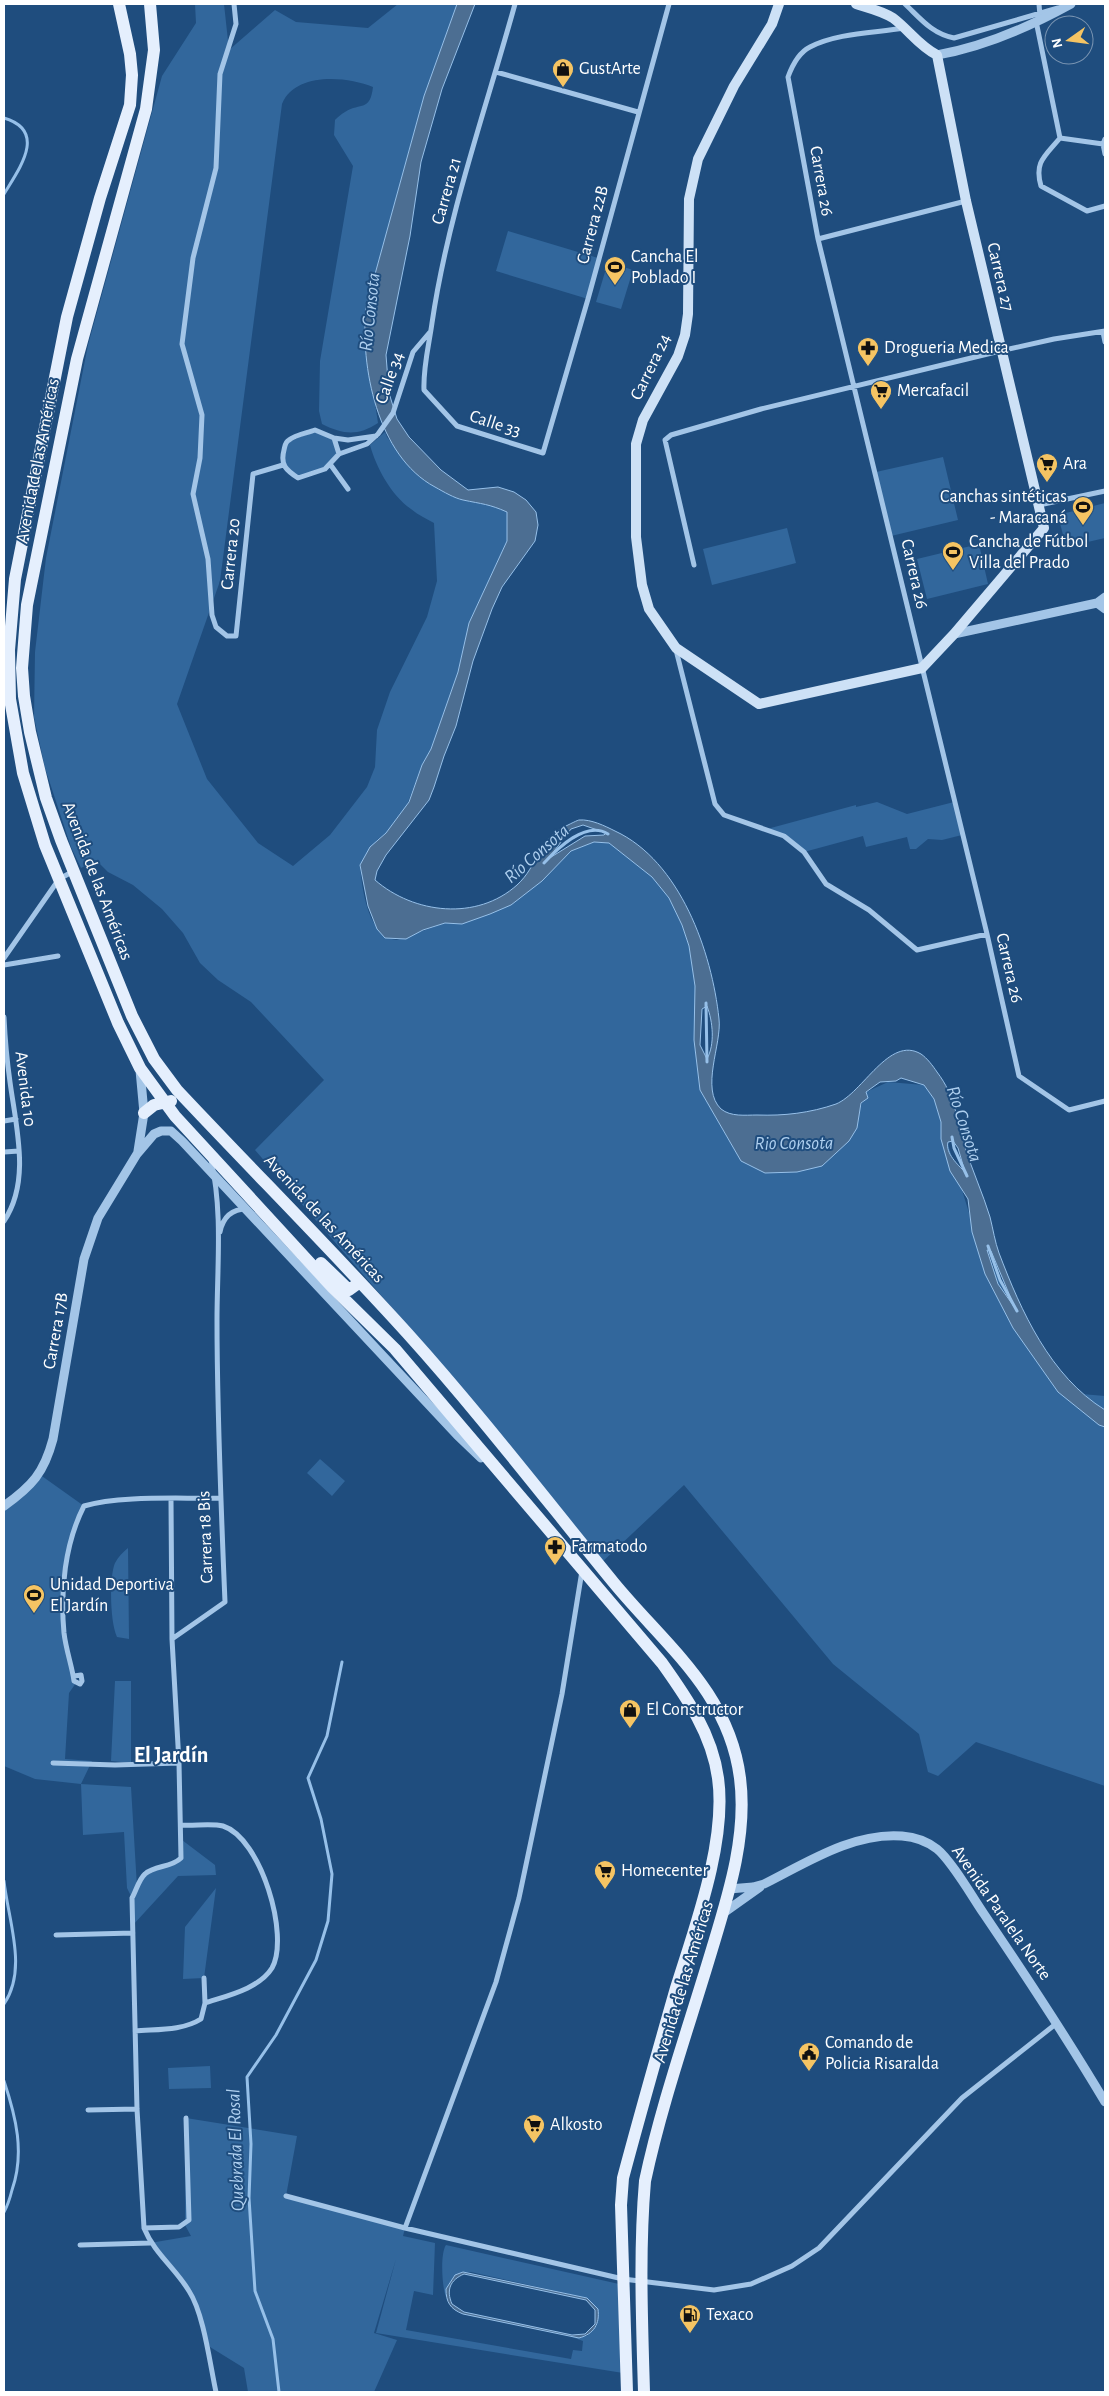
<svg xmlns="http://www.w3.org/2000/svg" width="1109" height="2396" font-family="'Alegreya Sans',sans-serif">
<style>
.green{fill:#32679c}
.water{fill:#4c6e92;stroke:#96c0e9;fill-rule:evenodd}
.lines{fill:none;stroke-linecap:round;stroke-linejoin:round}
.stream{stroke:#96c0e9;stroke-width:3}
.minor{stroke:#a3c5e7;stroke-width:5}
.tertiary{stroke:#a3c5e7;stroke-width:9}
.secondary{stroke:#cde1f6;stroke-width:10}
.primary{stroke:#e5effd;stroke-width:12}
.labels{text-anchor:middle;dominant-baseline:central;stroke-width:4;stroke-linejoin:round;paint-order:stroke}
.poi-label{font-size:18px;fill:#fff;stroke:#1f4d7e;text-anchor:start}
.street-label{font-size:18px;fill:#fff;stroke:#1f4d7e}
.water-label{font-size:19px;font-style:italic;fill:#aecfef;stroke:#1f4d7e}
.district-label{font-size:22px;font-weight:bold;fill:#fff;stroke:#1f4d7e}
</style>
<rect width="100%" height="100%" fill="#1f4d7e"/>
<!-- green -->
<path class="green" d="M195,4H224L229,50L275,10L296,22L368,28L398,4H457L424,96L366,307L364,330L378,423C358,436 344,435 322,424L319,411L320,361L353,166L334,135L335,120C338,117 341,114 345,112C361,102 370,112 373,87C346,76 295,72 282,104L220,581L177,704L207,779L258,843L293,866L330,835L367,787L375,767L377,730L390,692L427,617L437,581L434,523C427,519 418,515 411,509C391,495 376,467 370,445L385,432L387,437L413,469L462,500L489,503L507,512V541L469,623L458,672L431,749L422,765L407,805L386,833L377,840L360,865C362,889 368,937 397,940L445,923L462,924L511,905L541,881L571,851L594,842L609,843L637,865L660,879L682,925L689,946L695,986L694,1040L700,1090L741,1161L849,1141L866,1092L888,1082L924,1085L934,1099L970,1216L1034,1358L1058,1392L1105,1396V1786L976,1742L938,1776L928,1772L919,1734L833,1664L684,1485L600,1564L405,1323L255,1150L324,1080L251,1002L218,980L200,963L183,933L162,909L133,885L108,872L96,860L81,868L71,847L45,768L34,717L35,652L46,558L88,345L162,76L196,23Z
M508,231L598,258L588,299L496,271Z
M608,262L633,270L621,309L596,302Z
M315,430L334,438L339,454L325,469L298,478L283,465L285,444Z
M943,457L958,520L891,536L876,472Z
M1105,503V538L1066,547L1058,515Z
M787,528L796,563L712,585L703,549Z
M979,544L988,584L927,599L917,559Z
M877,802L907,814L954,802L962,835L942,840L928,839L916,849H910L907,837L866,847L863,836L804,852L784,836L767,829L856,805V807Z
M320,1459L345,1481L332,1496L307,1473Z
M39,1474L84,1506L66,1556L64,1632L76,1683L69,1693L65,1759L92,1761L81,1784L131,1787L137,1887L141,1878L181,1858L182,1840L215,1865L216,1875L178,1876L133,1925L132,1898L127,1888L124,1832L83,1835L81,1784L35,1779L4,1766V1506Z
M128,1548L129,1639L117,1637C110,1623 109,1577 115,1563C118,1557 123,1552 128,1548Z
M115,1681H131V1763L111,1761Z
M216,1888L204,1978L183,1979L185,1927Z
M210,2066L211,2088L169,2089L168,2068Z
M186,2118L297,2136L286,2196L405,2228L403,2236L435,2243L433,2295L414,2291L406,2330L571,2359L573,2350L582,2351L583,2341L572,2337L587,2336L597,2325L598,2309L587,2298L471,2272L455,2275L446,2289V2297C442,2288 440,2253 446,2245L619,2284L623,2373L376,2333L396,2259L374,2333L397,2340L374,2392H248L244,2368L210,2347L192,2296L150,2243L191,2236L185,2225Z"/>
<!-- water -->
<path class="water" d="M457,4H475L442,89L421,162L410,236L386,355L389,393L397,419L409,437L441,470L468,490L498,487L514,492L526,500L536,512L538,525L535,541L502,587L492,609L473,661L456,726L444,756L434,787L429,800L386,855L377,871L375,880C414,914 477,921 517,885C539,865 537,839 568,825C570,824 578,820 579,820C591,819 605,826 615,831C680,861 712,952 719,1019C722,1044 700,1089 721,1109C731,1117 745,1115 757,1115C784,1116 810,1113 836,1104C863,1093 889,1035 921,1054C927,1058 933,1066 937,1072C956,1097 956,1118 965,1147C972,1170 983,1194 990,1217C993,1229 995,1242 999,1253C1021,1311 1050,1376 1105,1410V1427L1099,1425L1058,1392L1013,1328L985,1274L972,1232L968,1199L950,1171L941,1139V1122L934,1099L924,1085L901,1078L896,1081L880,1082L866,1092L868,1098L861,1103L857,1128L849,1141L822,1166L797,1172L765,1173L741,1161L700,1090L694,1040L695,986L689,946L682,925L669,898L652,877L609,843L594,842L571,851L542,881L511,905L490,914L462,924L445,923L423,930L406,939L385,938L377,929L368,906L360,865L370,847L386,833L409,802L422,765L431,749L458,672L469,623L507,541V512C489,504 482,504 463,500C454,498 444,492 435,487C377,456 360,366 366,307L424,96ZM583,825L606,833L604,835L585,836L548,859L571,829ZM707,1006C713,1022 715,1044 707,1059L700,1045L702,1009ZM953,1141L958,1148L965,1172C958,1165 945,1153 948,1142ZM987,1250L991,1251L1015,1308L998,1284Z
M463,2272L587,2298L598,2309C600,2324 594,2334 579,2338L463,2314C450,2309 446,2302 446,2289L455,2275ZM464,2274L586,2300L595,2310V2324L585,2334L572,2335L464,2312L452,2304C446,2290 450,2280 464,2274Z"/>
<g class="lines">
<!-- stream -->
<path class="stream" d="M4,118C48,131 19,169 4,194
M544,863C558,848 586,820 608,834
M706,1003L707,1062
M952,1137L954,1148L967,1176
M988,1246L1000,1280L1017,1311
M4,1881C8,1920 28,1969 4,2004
M4,2081C16,2117 25,2153 12,2190C10,2198 8,2205 4,2212
M279,2392L273,2339L255,2291L249,2198L251,2144L247,2077L276,2035L316,1960L328,1921L332,1874L321,1819L308,1778L327,1736L342,1662"/>
<!-- minor -->
<path class="minor" d="M234,4L236,24L220,74L216,168L193,258L182,344L202,415L200,458L193,494L208,559L212,615L216,627L227,636H236L253,474L283,465
M515,4C486,109 448,214 432,323C429,345 423,367 424,390L457,426L543,453L588,299L669,4
M905,4C920,18 932,34 954,38L1058,8
M1039,4L1040,16
M1036,21L1060,138
M904,28C874,33 837,33 810,47C798,53 792,66 788,77L818,239L987,934L1019,1076L1069,1110L1105,1101
M496,72L638,112
M1060,138C1045,156 1034,162 1041,186L1087,211L1105,206
M1060,138L1103,144
M1105,139L1103,144L1105,154
M818,239L966,201
M1103,332L1105,342
M376,436L348,440L334,438L315,430C307,433 295,435 289,440C285,442 285,446 284,450C280,465 286,470 298,478L325,469L339,454L367,444L378,434L393,413L413,352L430,332
M334,438L339,454
M330,464L348,489
M1039,505L1105,491
M694,565L665,440L671,435L761,409L1000,351L1054,339L1105,331
M676,650L715,804L724,815L784,836L804,852L826,884L869,910L917,950L987,934
M4,958L59,879L72,872
M4,965L58,956
M4,1017C5,1039 7,1061 10,1082C16,1127 31,1181 4,1221
M4,1121L16,1119
M4,1152L19,1151
M211,1160C223,1212 217,1267 217,1320C217,1414 221,1508 225,1602L172,1639L179,1763L181,1858C171,1868 155,1865 145,1874C139,1879 136,1891 132,1898L137,2109L144,2228C154,2253 175,2268 189,2291C204,2314 210,2365 216,2392
M220,1232C223,1217 232,1209 247,1209
M171,1500L172,1639
M74,1676L81,1675L82,1681L80,1684L74,1681C72,1666 66,1650 64,1633C60,1591 65,1543 84,1506C120,1495 181,1499 220,1498
M53,1763L115,1765L179,1763
M181,1825C194,1826 212,1823 223,1826C261,1838 290,1936 272,1968C259,1989 226,1996 205,2003
M56,1935L133,1933
M135,2031C156,2029 182,2031 201,2019L205,2003L204,1978
M88,2110L137,2109
M286,2196L405,2228L623,2279L714,2290L751,2284L792,2266L819,2248L962,2098L1057,2023
M144,2228L179,2227L189,2220L186,2118
M405,2228L496,1982L519,1898L562,1694L582,1571
M80,2245L150,2243"/>
<!-- tertiary -->
<path class="tertiary" d="M937,55C983,47 1031,26 1071,4
M1097,603L1105,609
M954,634L1097,603L1105,597
M138,1151L144,1113L140,1070
M4,1506C32,1486 44,1473 53,1439L84,1259L98,1218L137,1154L154,1134L161,1131H171L182,1141L457,1435L481,1458
M729,1889L753,1887L764,1884C806,1863 853,1832 902,1836C915,1837 928,1842 937,1849C951,1860 973,1898 984,1914C1026,1976 1067,2038 1105,2102
M722,1914L760,1887"/>
<!-- secondary -->
<path class="secondary" d="M779,4L772,24L734,86L698,159L689,199L688,314L685,335L678,356L643,420L636,444V537L642,585L649,609L676,648L759,704L922,668L954,634L1044,528L966,201L937,55C919,46 909,30 893,18C882,11 869,8 856,4"/>
<!-- primary -->
<path class="primary" d="M119,4L130,54L132,75L130,105L100,198L67,317L15,579L9,650L10,699L23,773L45,845L118,1023L140,1068L175,1116L332,1287L395,1349L662,1663C687,1698 712,1734 718,1778C727,1841 695,1927 676,1988C658,2051 640,2114 623,2178L621,2205L627,2392
M150,4L154,50L146,109L77,359L27,605L22,668L24,696L30,732L46,798L61,840L132,1016L154,1059L177,1090C254,1172 333,1251 408,1334C480,1414 546,1500 614,1583C665,1645 729,1692 740,1778C748,1839 726,1902 709,1959C687,2032 661,2106 645,2181C639,2251 642,2322 644,2392
M144,1113L154,1105L171,1101
M321,1263L349,1290L360,1282"/>
</g>
<!-- icons -->
<defs>
<g id="shop-pin" transform="scale(1.125)"><path d="M0 17L-7.5 6A9.5 9.5 0 1 1 7.5 6Z" fill="#f5c463" stroke="#1f4d7e"/><path d="M-5-2.5h2.3a2.7 3.5 0 0 1 5.4 0H5L5.5 6h-11ZM-1.5-2.5h3a1.5 2.3 0 0 0-3 0Z" fill="#111"/></g>
<g id="stadium-pin" transform="scale(1.125)"><path d="M0 17L-7.5 6A9.5 9.5 0 1 1 7.5 6Z" fill="#f5c463" stroke="#1f4d7e"/><path d="M0-5a6.5 5 0 1 0 0 10a6.5 5 0 1 0 0-10ZM-3.5-1.8h7v3.6h-7Z" fill="#111"/></g>
<g id="pharmacy-pin" transform="scale(1.125)"><path d="M0 17L-7.5 6A9.5 9.5 0 1 1 7.5 6Z" fill="#f5c463" stroke="#1f4d7e"/><path d="M-2-6h4v4h4v4h-4v4h-4v-4h-4v-4h4Z" fill="#111"/></g>
<g id="supermarket-pin" transform="scale(1.125)"><path d="M0 17L-7.5 6A9.5 9.5 0 1 1 7.5 6Z" fill="#f5c463" stroke="#1f4d7e"/><path d="M-6-5.5h2.5l.6 2H6L4.5 2H-2.5L-4.4-4H-6ZM-1.5 3.2a1.3 1.3 0 1 0 .1 0ZM3 3.2a1.3 1.3 0 1 0 .1 0Z" fill="#111"/></g>
<g id="civic-pin" transform="scale(1.125)"><path d="M0 17L-7.5 6A9.5 9.5 0 1 1 7.5 6Z" fill="#f5c463" stroke="#1f4d7e"/><path d="M-.6-6.5H3V-4.5H.6V-3L4-1V1h2V6H-6V1h2V-1L-.6-3ZM-1.2 2.5V6h2.4V2.5Z" fill="#111"/></g>
<g id="fuel-pin" transform="scale(1.125)"><path d="M0 17L-7.5 6A9.5 9.5 0 1 1 7.5 6Z" fill="#f5c463" stroke="#1f4d7e"/><path d="M-5.5-6h7V0h2V4h1.3V-2.5L3-4.5l.8-.8L6-3V5H2.5V1h-1V6h-7ZM-4.2-4.7v3.2H.2V-4.7Z" fill="#111"/></g>
</defs>
<g fill-rule="evenodd">
<use href="#shop-pin" x="563" y="69"/>
<use href="#stadium-pin" x="615" y="267"/>
<use href="#pharmacy-pin" x="868" y="348"/>
<use href="#supermarket-pin" x="881" y="391"/>
<use href="#supermarket-pin" x="1047" y="464"/>
<use href="#stadium-pin" x="1083" y="507"/>
<use href="#stadium-pin" x="953" y="552"/>
<use href="#pharmacy-pin" x="555" y="1547"/>
<use href="#stadium-pin" x="34" y="1595"/>
<use href="#shop-pin" x="630" y="1710"/>
<use href="#supermarket-pin" x="605" y="1871"/>
<use href="#civic-pin" x="809" y="2053"/>
<use href="#supermarket-pin" x="534" y="2125"/>
<use href="#fuel-pin" x="690" y="2315"/>
</g>
<g class="labels">
<!-- poi labels -->
<g class="poi-label">
<text x="579" y="69">GustArte</text>
<text x="631" y="257">Cancha El<tspan x="631" dy="21">Poblado I</tspan></text>
<text x="884" y="348">Drogueria Medica</text>
<text x="897" y="391">Mercafacil</text>
<text x="1063" y="464">Ara</text>
<text x="1067" y="497" text-anchor="end">Canchas sintéticas<tspan x="1067" dy="21">- Maracaná</tspan></text>
<text x="969" y="542">Cancha de Fútbol<tspan x="969" dy="21">Villa del Prado</tspan></text>
<text x="571" y="1547">Farmatodo</text>
<text x="50" y="1585">Unidad Deportiva<tspan x="50" dy="21">El Jardín</tspan></text>
<text x="646" y="1710">El Constructor</text>
<text x="621" y="1871">Homecenter</text>
<text x="825" y="2043">Comando de<tspan x="825" dy="21">Policia Risaralda</tspan></text>
<text x="550" y="2125">Alkosto</text>
<text x="706" y="2315">Texaco</text>
</g>
<!-- street labels -->
<g class="street-label">
<text transform="translate(821 181) rotate(80)">Carrera 26</text>
<text transform="translate(447 191) rotate(-74)">Carrera 21</text>
<text transform="translate(593 225) rotate(-75)">Carrera 22B</text>
<text transform="translate(1000 277) rotate(77)">Carrera 27</text>
<text transform="translate(651 367) rotate(-64)">Carrera 24</text>
<text transform="translate(390 378) rotate(-70)">Calle 34</text>
<text transform="translate(495 424) rotate(18)">Calle 33</text>
<text transform="translate(38 461) rotate(-79)">Avenida de las Américas</text>
<text transform="translate(231 554) rotate(-84)">Carrera 20</text>
<text transform="translate(914 574) rotate(77)">Carrera 26</text>
<text transform="translate(97 881) rotate(69)">Avenida de las Américas</text>
<text transform="translate(1009 968) rotate(77)">Carrera 26</text>
<text transform="translate(25 1089) rotate(83)">Avenida 10</text>
<text transform="translate(324 1219) rotate(47)">Avenida de las Américas</text>
<text transform="translate(56 1331) rotate(-80)">Carrera 17B</text>
<text transform="translate(206 1537) rotate(-92)">Carrera 18 Bis</text>
<text transform="translate(1001 1913) rotate(55)">Avenida Paralela Norte</text>
<text transform="translate(684 1982) rotate(-73)">Avenida de las Américas</text>
</g>
<!-- water labels -->
<g class="water-label">
<text transform="translate(370 312) rotate(-84)">Río Consota</text>
<text transform="translate(537 854) rotate(-41)">Río Consota</text>
<text transform="translate(964 1124) rotate(72)">Río Consota</text>
<text x="794" y="1143">Rio Consota</text>
<text transform="translate(236 2150) rotate(-92)">Quebrada El Rosal</text>
</g>
<!-- district labels -->
<g class="district-label">
<text x="171" y="1755">El Jardín</text>
</g>
</g>
<!-- border -->
<rect width="1109" height="2396" fill="none" stroke="#ffffff" stroke-width="10"/>
<!-- north arrow -->
<g transform="translate(1069 40) rotate(256)"><circle r="24" fill="#1f4d7e" stroke="#7994b2"/>
<path d="M0-4L9 19L0 12L-9 19Z" fill="#f5c463"/>
<text y="-8" font-size="14" font-weight="bold" text-anchor="middle" fill="#ffffff">N</text>
</g>
</svg>
